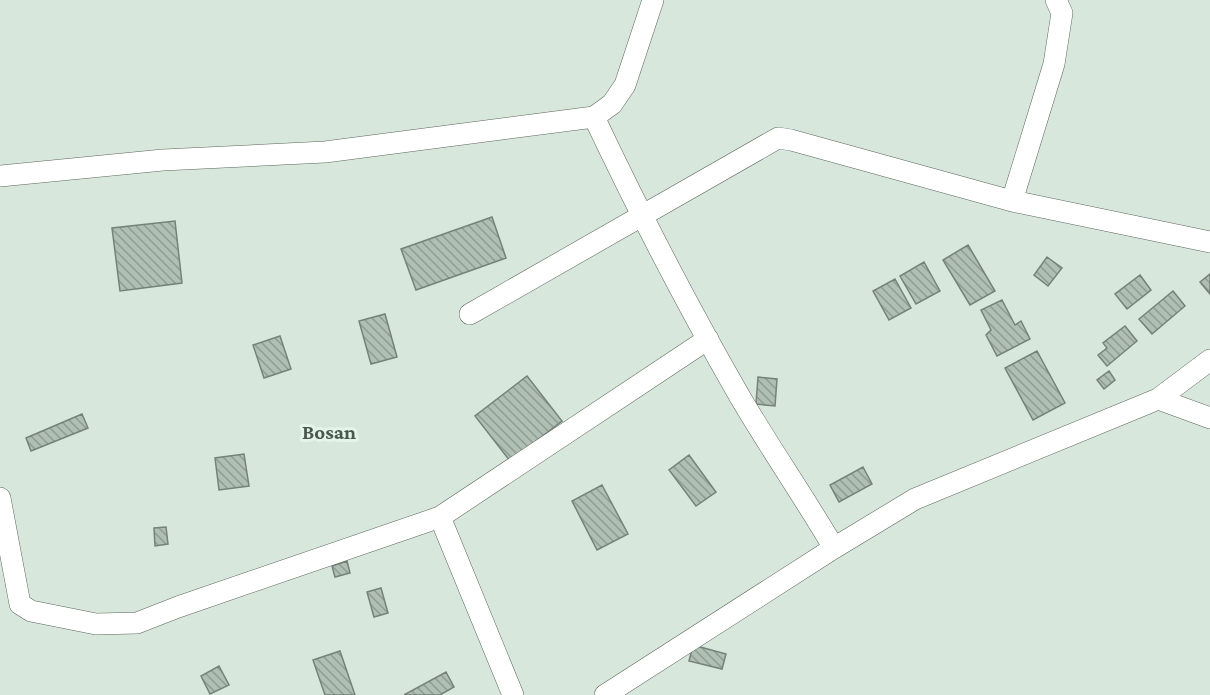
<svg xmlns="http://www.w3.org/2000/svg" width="1210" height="695" font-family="'Crimson Pro',serif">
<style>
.building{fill:url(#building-back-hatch);stroke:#758278;stroke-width:1.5}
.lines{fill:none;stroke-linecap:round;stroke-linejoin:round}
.minor-casing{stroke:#5a675c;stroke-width:22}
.minor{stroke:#fff;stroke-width:21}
.labels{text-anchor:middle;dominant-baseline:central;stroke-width:6;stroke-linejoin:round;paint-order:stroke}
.quarter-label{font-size:21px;font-weight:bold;fill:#4b584e;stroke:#e5f4e8}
</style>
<defs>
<pattern id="building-back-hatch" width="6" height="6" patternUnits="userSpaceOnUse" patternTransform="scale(1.5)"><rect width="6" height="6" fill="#b0bfb3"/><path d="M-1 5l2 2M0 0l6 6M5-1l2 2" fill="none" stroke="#909c92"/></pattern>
</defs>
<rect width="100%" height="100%" fill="#d8e7db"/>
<!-- building -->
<path class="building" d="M492,217L506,258L416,290L401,249Z
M175,221L182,283L120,291L112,228Z
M968,245L995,291L970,305L943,260Z
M1047,257L1062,268L1048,286L1034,275Z
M924,262L940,291L916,304L900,276Z
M1210,274V294L1200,282Z
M1140,275L1151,290L1127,309L1115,294Z
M895,279L911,308L889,320L873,291Z
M1173,291L1185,306L1152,334L1139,319Z
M1002,300L1015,325L1021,321L1030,339L997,356L986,335L991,330L981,310Z
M385,314L397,357L371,364L359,321Z
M1125,326L1137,341L1107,366L1098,355L1107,348L1103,343Z
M280,336L291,369L264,378L253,345Z
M1037,351L1065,403L1033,420L1005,368Z
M1109,371L1115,380L1104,389L1097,380Z
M527,376L562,421L510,461L475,416Z
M758,377L777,379L775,406L756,404Z
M82,414L88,428L31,451L26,438Z
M244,454L249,486L219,490L215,458Z
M689,455L716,492L696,506L669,470Z
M863,467L872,484L839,502L830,485Z
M602,485L628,534L597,550L572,501Z
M166,527L168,544L155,546L154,528Z
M347,561L350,573L335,577L332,566Z
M381,588L388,613L374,617L367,592Z
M693,645L726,654L722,669L689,661Z
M340,651L355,695H325L313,660Z
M219,666L229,685L210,694L201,676Z
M446,672L454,687L440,695H404Z"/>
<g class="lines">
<!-- minor casing -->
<g class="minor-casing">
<path id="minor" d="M594,117C639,212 687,305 740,397C770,448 804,497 834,548
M0,176L163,160L325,152L594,117L612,104L625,85L653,0
M1012,201L1054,64L1062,13L1056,0
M470,314L778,138L791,140L1012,201L1210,242
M1158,399L1210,418
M0,498L20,604L31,611L96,624L137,623L178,607L440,517L708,339
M440,517L513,695
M605,695L834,548L915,499L1158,399L1210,360"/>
</g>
<!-- minor -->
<use href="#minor" class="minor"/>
</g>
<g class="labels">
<!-- quarter labels -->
<g class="quarter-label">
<text x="329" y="432">Bosan</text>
</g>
</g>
</svg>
